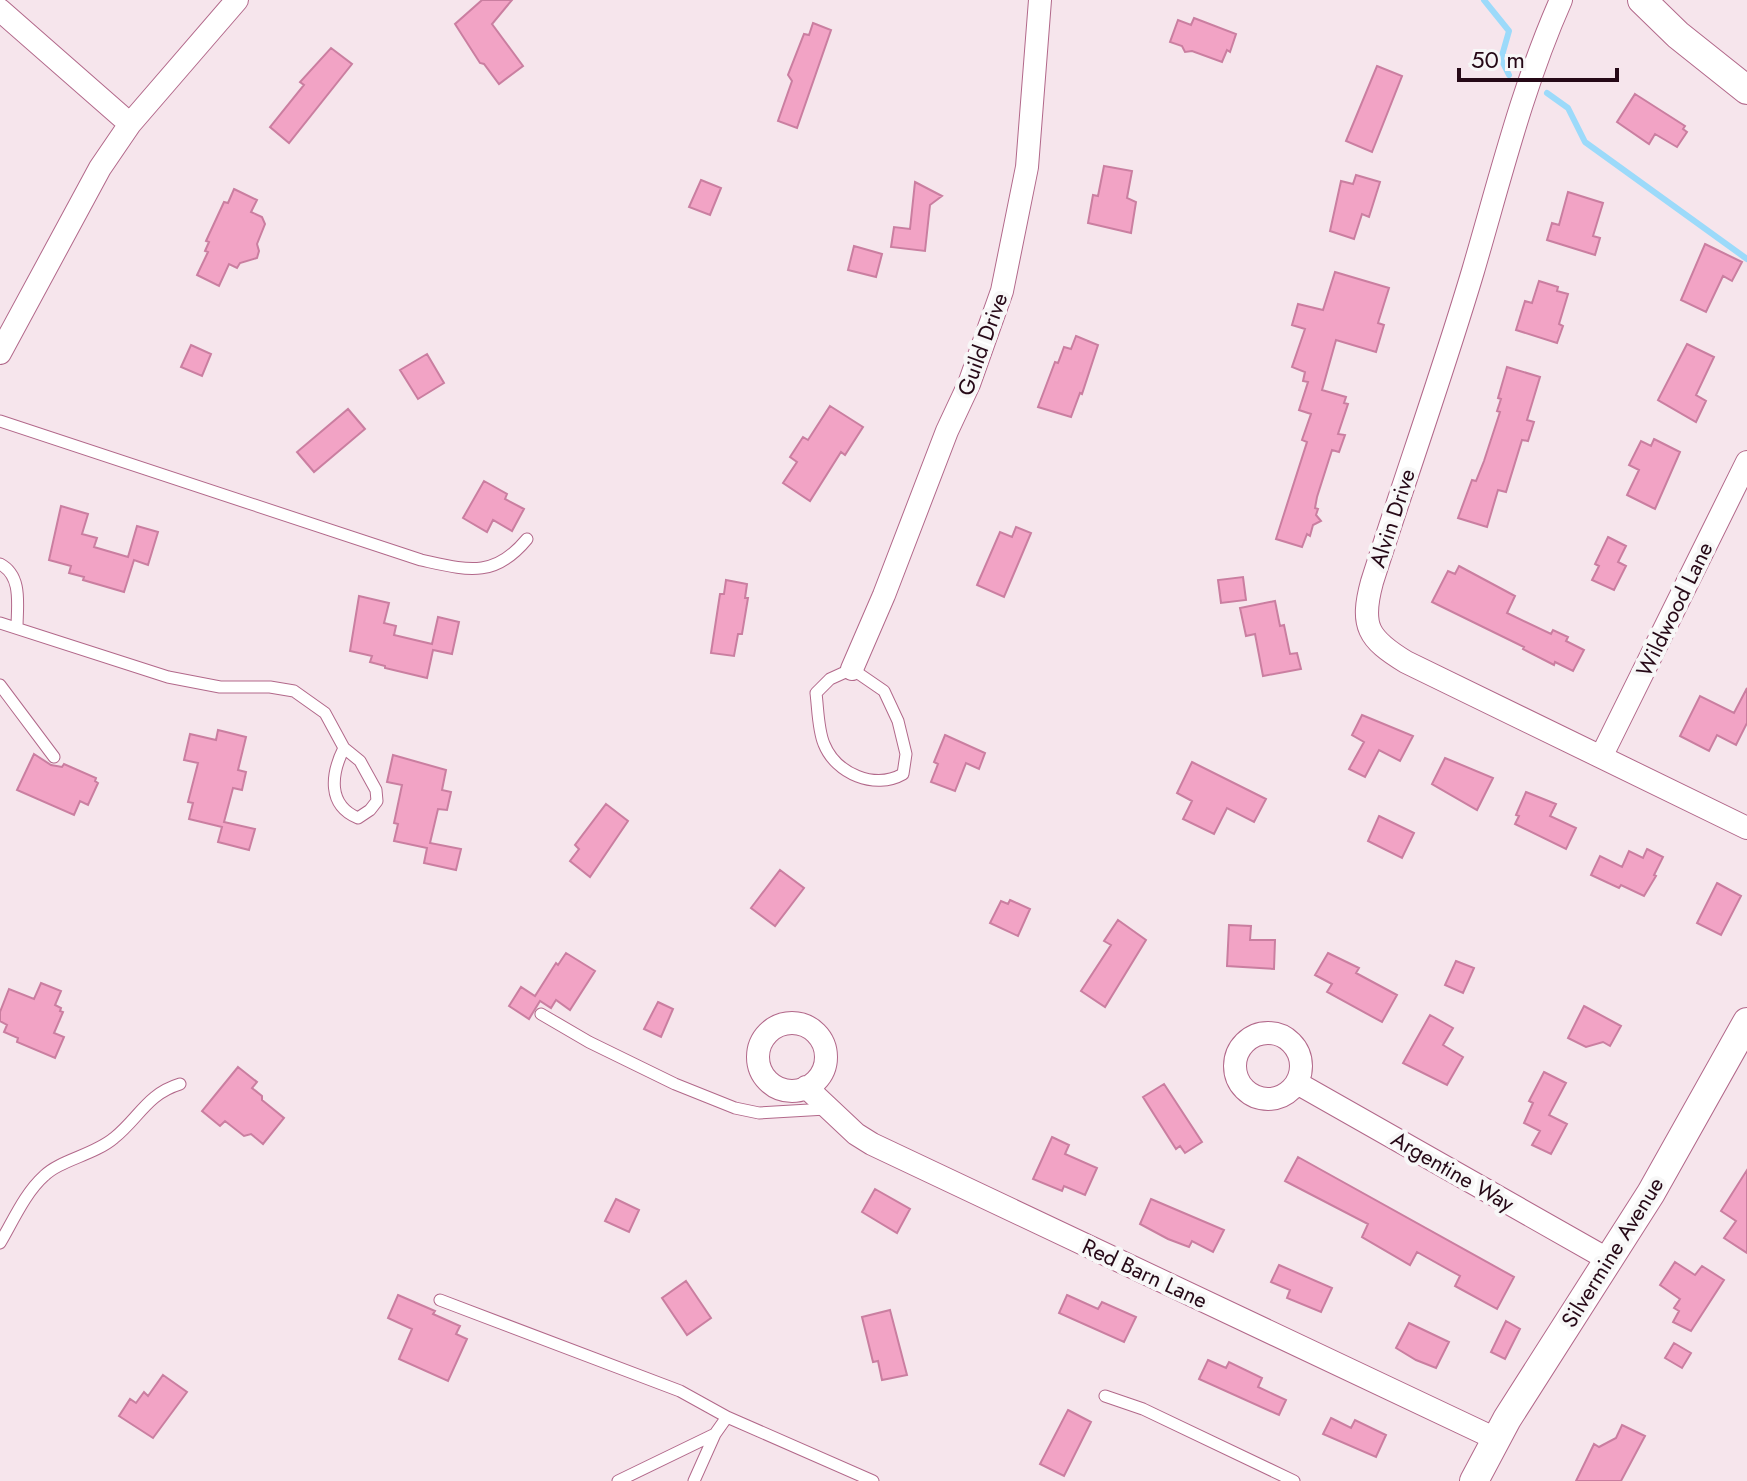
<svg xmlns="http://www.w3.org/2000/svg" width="1747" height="1481" font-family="Jost,sans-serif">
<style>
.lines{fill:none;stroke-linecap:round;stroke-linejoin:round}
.stream{stroke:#9cdafa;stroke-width:6}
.building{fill:#f2a3c5;stroke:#ca7ea0;stroke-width:2}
.service-casing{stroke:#b2688a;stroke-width:13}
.minor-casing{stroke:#b2688a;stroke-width:24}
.tertiary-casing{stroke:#b2688a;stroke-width:30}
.service{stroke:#fff;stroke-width:11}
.minor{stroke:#fff;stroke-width:22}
.tertiary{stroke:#fff;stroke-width:28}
.labels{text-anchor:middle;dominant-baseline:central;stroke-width:8;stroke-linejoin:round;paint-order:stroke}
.street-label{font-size:22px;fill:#260917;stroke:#f7f7f7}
</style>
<rect width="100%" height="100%" fill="#f6e5ec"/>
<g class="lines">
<!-- stream -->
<path class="stream" d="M1484,0L1509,31L1501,59L1509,75
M1547,93L1568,108L1585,142L1747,259"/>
</g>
<!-- building -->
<path class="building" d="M482,0H512L492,24L523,66L499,84L484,64L480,63L455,24Z
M1194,18L1236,34L1230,52L1227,50L1222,62L1192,51L1185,52L1182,46L1170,42L1178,20L1191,25Z
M813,23L831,30L797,128L778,121L792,81L788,75L804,34L809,35Z
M331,48L352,64L289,143L270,127L304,85L300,82Z
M1377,66L1402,76L1372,152L1346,141Z
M1635,94L1685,126L1683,129L1687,132L1677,147L1655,134L1649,144L1617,122Z
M1104,166L1132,171L1127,198L1136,202L1131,233L1088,223L1093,195L1098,196Z
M1356,175L1380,182L1369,217L1362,214L1354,239L1330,231L1341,181L1353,184Z
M701,180L721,188L710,215L689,207Z
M915,182L942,196L930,205L925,251L891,247L894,227L910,229Z
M234,189L257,200L251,212L262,217L265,224L257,244L259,251L257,258L240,263L237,268L229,264L219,286L197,275L208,252L205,251L209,242L206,241L224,202L228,203Z
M1568,192L1603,203L1593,236L1600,238L1595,255L1547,240L1552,223L1559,225Z
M1705,244L1742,262L1732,281L1723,276L1706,312L1681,300Z
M854,246L882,254L876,277L848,270Z
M1335,272L1389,288L1378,323L1384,325L1376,352L1336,340L1322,390L1346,397L1344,403L1348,404L1338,434L1345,435L1339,452L1332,450L1317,497L1315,508L1318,509L1316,515L1321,521L1313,525L1310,536L1307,534L1302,547L1276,539L1307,442L1302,440L1311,414L1299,410L1308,382L1303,381L1305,372L1292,367L1305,329L1292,325L1298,304L1323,310Z
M1539,281L1558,287L1557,291L1568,294L1559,324L1563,326L1557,343L1516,330L1525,301L1532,303Z
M1076,336L1098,345L1082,394L1080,393L1071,417L1038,407L1055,362L1058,363L1064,347L1071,349Z
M1687,344L1714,357L1696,395L1706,401L1696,422L1658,400Z
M191,345L211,354L202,376L181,367Z
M427,354L444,383L418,399L400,370Z
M1507,367L1540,377L1527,420L1534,422L1528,441L1522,440L1506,492L1498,490L1487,527L1458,518L1472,480L1476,481L1484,461L1500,412L1497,411L1501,399L1498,398Z
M830,406L863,427L845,455L841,452L810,501L783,483L797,462L790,457L803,437L808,440Z
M348,409L365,429L314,472L297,452Z
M1654,439L1680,452L1655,509L1627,495L1639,470L1629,465L1641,441L1651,446Z
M484,481L507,494L505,499L524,509L512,531L493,520L487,532L463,518Z
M61,506L88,514L82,534L97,538L94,547L128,557L137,526L158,532L148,565L134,560L124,592L83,580L84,577L69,573L71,566L49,560Z
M1016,527L1031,533L1004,597L977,585L1000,532L1012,537Z
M1608,537L1626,546L1618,562L1626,566L1614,590L1592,580L1599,566L1595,564Z
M1459,566L1515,596L1507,613L1551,634L1553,630L1568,637L1566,641L1584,650L1573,671L1555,662L1554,665L1523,649L1524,647L1432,602L1448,571L1455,574Z
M1243,577L1246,600L1221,603L1218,580Z
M726,580L747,584L745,598H748L742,634H738L734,656L711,653L720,594H724Z
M359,596L389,603L384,623L396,626L394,635L432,644L438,617L459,622L452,654L433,650L427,678L385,668V666L370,662L372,656L350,651Z
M1275,601L1280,626L1284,625L1290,654L1297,653L1301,669L1263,676L1255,634L1246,636L1240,608Z
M1747,688V723L1736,745L1717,735L1709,751L1680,736L1700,696L1734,713Z
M1362,715L1413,736L1400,761L1379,750L1365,777L1349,769L1364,742L1352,735Z
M218,730L246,737L238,770L246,772L242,790L233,788L224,822L255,829L249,850L218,842L222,827L189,819L193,803L188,802L198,763L184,760L190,734L216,740Z
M945,735L985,753L979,769L966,763L955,791L931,782L938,764L934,762Z
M34,754L51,765L62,767L64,764L96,778L95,781L98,783L88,805L80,801L74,815L17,790Z
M393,755L446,770L442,790L451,792L447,810L438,809L430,843L461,849L456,870L424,863L427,848L394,841L398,824L394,823L402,785L387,782Z
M1445,758L1493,778L1477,810L1432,784Z
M1192,762L1266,799L1254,822L1227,808L1214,834L1183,819L1192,801L1177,793Z
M1526,792L1556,804L1550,816L1576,828L1566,849L1515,824L1519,816L1516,815Z
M606,804L628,821L590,877L570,861L579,849L575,845Z
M1379,816L1414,833L1402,858L1368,841Z
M1647,849L1663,857L1654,875L1656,876L1644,896L1621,885L1619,888L1591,875L1600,856L1622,867L1629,851L1643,858Z
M780,870L804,888L775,926L751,908Z
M1717,883L1741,896L1721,935L1697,923Z
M1010,900L1030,909L1018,936L990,923L1001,901L1008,904Z
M1118,920L1146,940L1105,1007L1081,991L1111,945L1104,941Z
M1229,925L1251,926L1250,940H1275L1274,969L1227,966Z
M566,953L595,971L570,1010L556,1000L551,1008L540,1001L529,1019L509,1006L521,987L535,996L556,963L558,965Z
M1328,953L1359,968L1356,973L1397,995L1382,1022L1327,992L1332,984L1315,975Z
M1456,961L1474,968L1463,993L1445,985Z
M41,983L61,991L55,1005L61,1008L60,1011L63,1012L54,1033L64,1037L55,1058L17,1042L18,1038L4,1032L7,1025L0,1021V1012L9,989L34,999Z
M658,1002L673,1009L661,1037L644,1029Z
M1584,1006L1621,1026L1610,1046L1603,1042L1586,1047L1568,1038Z
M1430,1015L1453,1028L1443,1045L1463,1057L1447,1085L1403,1063Z
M238,1067L257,1082L252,1088L262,1096V1100L284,1118L263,1144L251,1134L244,1136L225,1121L220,1126L202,1111Z
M1544,1072L1566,1083L1549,1115L1567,1124L1551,1154L1532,1145L1540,1131L1524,1123L1533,1103L1529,1101Z
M1164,1084L1202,1142L1185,1153L1180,1146L1176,1149L1143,1097Z
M1052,1137L1069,1145L1065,1154L1097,1168L1085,1195L1064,1186L1062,1191L1033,1179Z
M1298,1157L1514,1277L1497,1309L1455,1286L1460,1276L1417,1252L1410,1265L1362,1237L1368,1224L1285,1181Z
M1747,1170V1253L1724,1238L1736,1221L1721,1211Z
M875,1189L910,1209L897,1233L862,1212Z
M616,1199L639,1210L629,1232L605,1221Z
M1151,1199L1224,1230L1213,1252L1192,1241L1189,1247L1168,1239L1140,1224Z
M1675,1262L1695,1275L1702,1266L1724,1280L1691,1331L1673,1322L1679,1311L1674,1308L1680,1299L1660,1285Z
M1279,1265L1332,1288L1321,1312L1287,1298L1290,1290L1271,1282Z
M686,1281L711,1318L687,1335L662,1298Z
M398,1295L435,1311L433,1314L460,1326L456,1334L467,1339L448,1381L399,1359L412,1329L388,1318Z
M1067,1295L1098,1309L1102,1302L1136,1317L1124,1342L1059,1313Z
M890,1310L907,1375L882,1380L878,1361L873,1362L862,1317Z
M1506,1321L1520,1329L1505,1359L1491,1352Z
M1409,1323L1449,1342L1436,1368L1416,1360L1396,1348Z
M1674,1343L1691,1353L1682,1368L1665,1358Z
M1208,1360L1226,1368L1229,1362L1262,1378L1258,1387L1286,1400L1279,1415L1199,1379Z
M163,1375L187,1392L153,1438L119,1416L130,1399L136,1403L144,1392L148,1396Z
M1068,1410L1091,1422L1064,1476L1040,1464Z
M1331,1418L1351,1428L1355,1420L1386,1435L1376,1457L1323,1434Z
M1622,1425L1645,1436L1621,1481H1576L1594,1444L1599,1447L1616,1438Z"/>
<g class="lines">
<!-- service casing -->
<g class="service-casing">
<path id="service" d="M0,421L421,560C467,570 494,579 527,539
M0,564C23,576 17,606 17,628
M0,623L168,677L220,687H270L294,691L325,713L344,748L360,761L376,790L377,801L370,810L358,818C327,805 331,774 344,748
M852,669L884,691L898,721L906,754L903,774C875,790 836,774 824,744C818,730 818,709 816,693L830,679Z
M0,685L54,757
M541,1014L589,1042L675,1084L735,1108L759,1113L826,1109
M0,1243C13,1221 25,1193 44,1176C60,1160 94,1155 114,1138C139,1118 147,1094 180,1084
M440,1300L680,1391L727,1417L873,1481
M1105,1396L1143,1409L1294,1481
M618,1481L715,1434L727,1417
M694,1481L715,1434"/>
</g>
<!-- minor casing -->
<g class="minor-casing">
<path id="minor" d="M1561,0C1522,88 1500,179 1473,271C1442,375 1405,478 1372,582C1360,626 1368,639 1406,662L1747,828
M0,10L130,124
M0,353L100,168L130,124L237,0
M852,669L884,595L947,431L969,384L1002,291L1027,167L1040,0
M1602,755L1747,462
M758 1057a34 34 0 1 1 68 0a34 34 0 1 1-68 0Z
M1235 1066a33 33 0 1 1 66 0a33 33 0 1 1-66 0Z
M1297,1083L1609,1260
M806,1087L856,1134L872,1144L1496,1439"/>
</g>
<!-- tertiary casing -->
<g class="tertiary-casing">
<path id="tertiary" d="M1642,0L1678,35L1747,90
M1474,1481L1507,1419L1651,1193L1747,1022"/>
</g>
<!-- service -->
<use href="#service" class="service"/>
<!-- minor -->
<use href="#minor" class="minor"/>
<!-- tertiary -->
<use href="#tertiary" class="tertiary"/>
</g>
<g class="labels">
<!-- street labels -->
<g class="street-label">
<text transform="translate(982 344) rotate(-70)">Guild Drive</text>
<text transform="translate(1392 518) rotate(-72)">Alvin Drive</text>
<text transform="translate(1674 609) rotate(-64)">Wildwood Lane</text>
<text transform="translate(1453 1171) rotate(30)">Argentine Way</text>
<text transform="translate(1612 1252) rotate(-58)">Silvermine Avenue</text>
<text transform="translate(1145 1273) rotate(25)">Red Barn Lane</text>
</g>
</g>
<!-- scale -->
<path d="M1459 68v12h158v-12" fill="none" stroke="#260917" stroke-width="4"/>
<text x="1471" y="68" font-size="24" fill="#260917" stroke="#f7f7f7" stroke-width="6" paint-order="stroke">50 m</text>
</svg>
